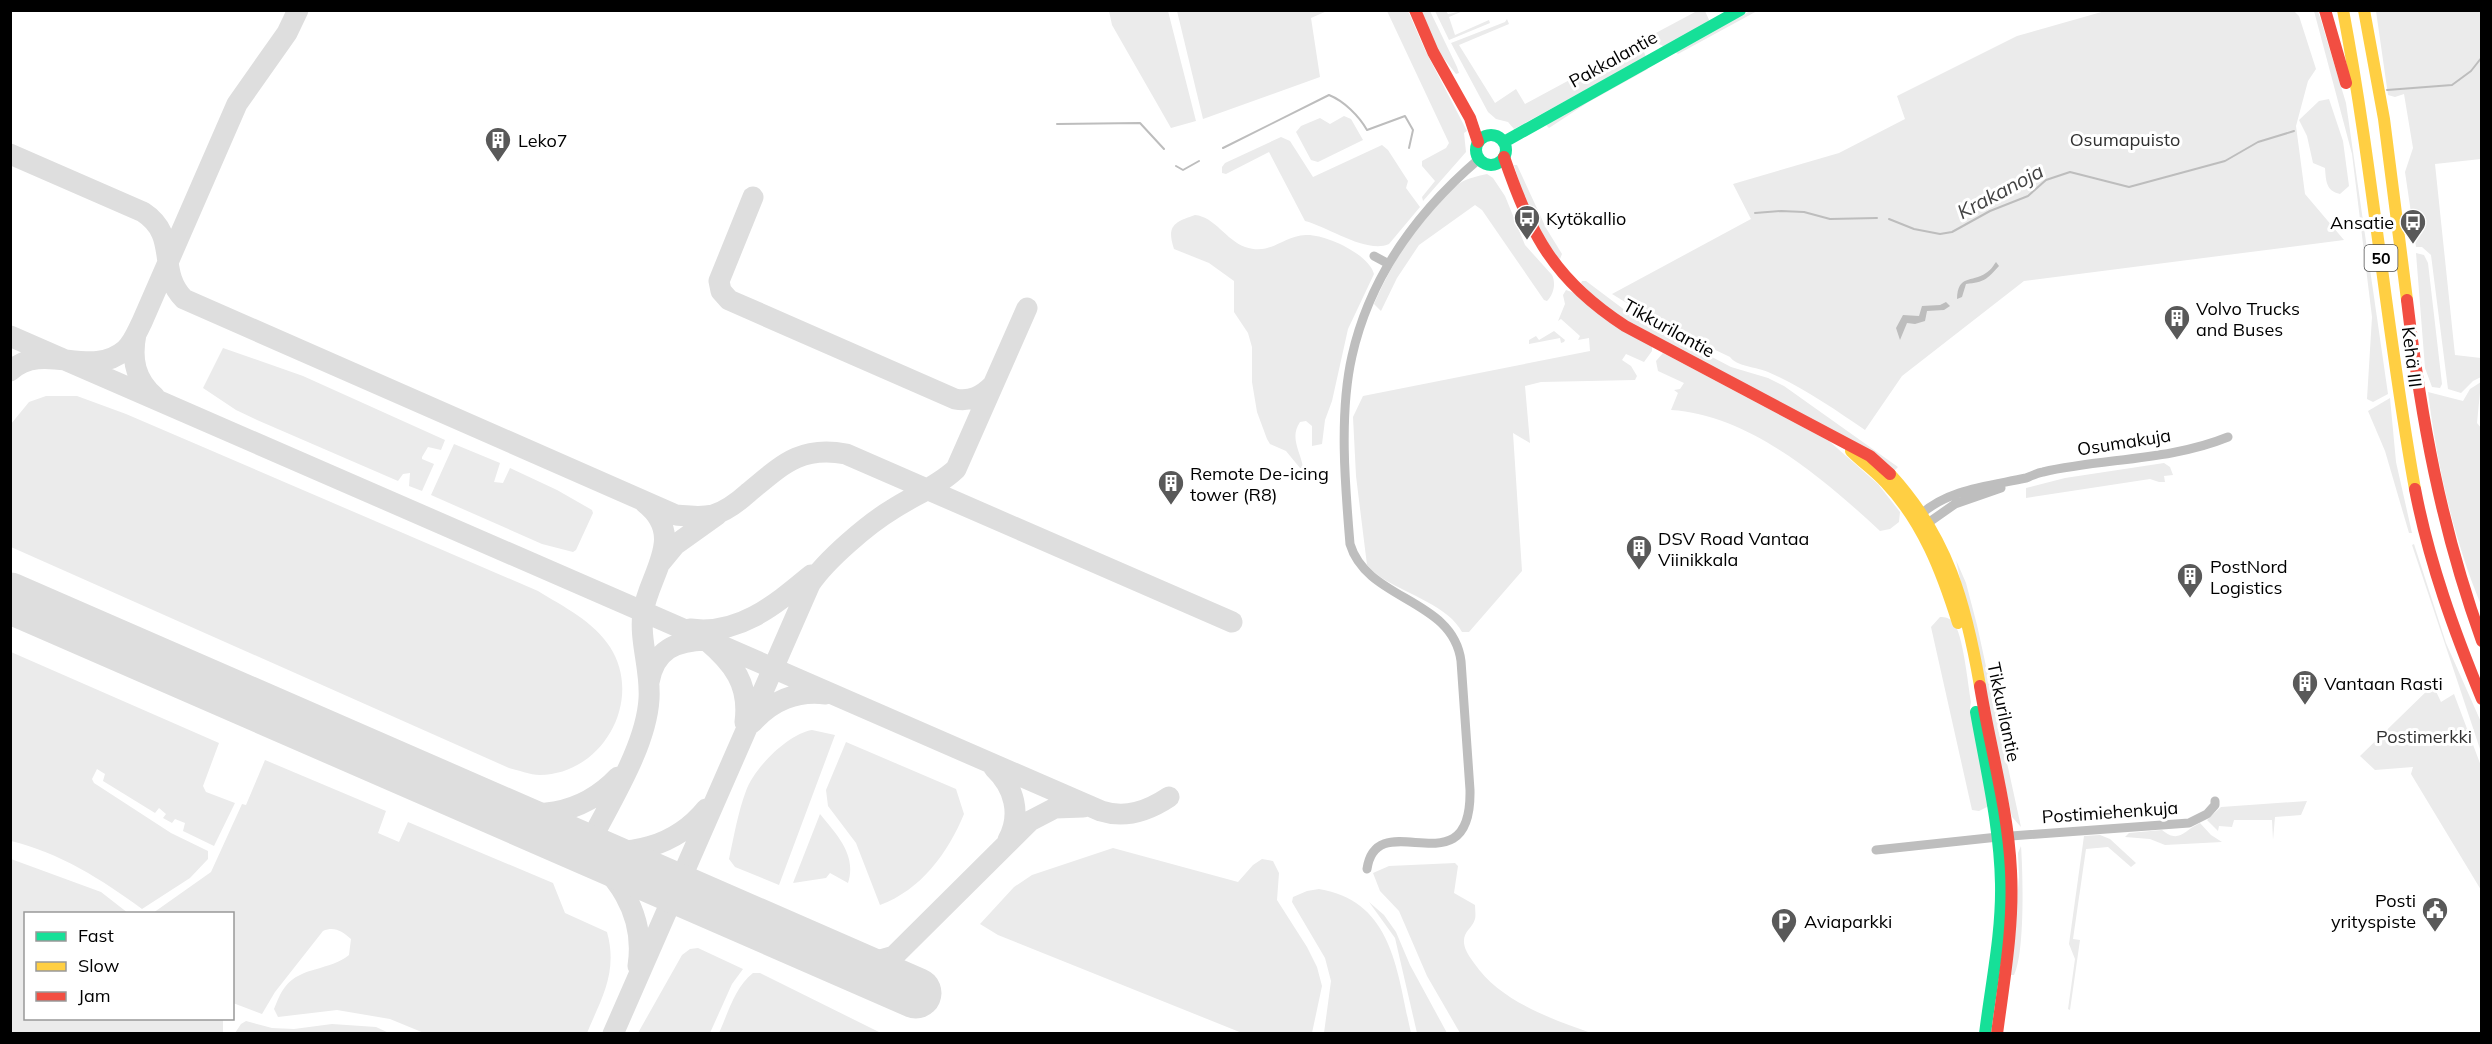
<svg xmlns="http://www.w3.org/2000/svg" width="2492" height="1044" font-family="Mulish,sans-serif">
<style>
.green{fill:#ebebeb}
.water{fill:#bdbdbd}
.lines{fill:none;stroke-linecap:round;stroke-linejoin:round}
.stream{stroke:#bdbdbd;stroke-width:2}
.taxiway{stroke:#dedede;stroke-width:21}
.runway{stroke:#dedede;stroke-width:51}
.street{stroke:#bebebe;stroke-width:9}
.fast{stroke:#16e098;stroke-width:12}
.slow{stroke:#ffcf43;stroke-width:12}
.jam{stroke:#f24e42;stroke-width:12}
.labels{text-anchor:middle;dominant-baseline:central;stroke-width:6;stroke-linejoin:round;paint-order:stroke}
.shield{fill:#fff;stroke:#4c4c4c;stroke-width:1.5}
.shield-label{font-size:16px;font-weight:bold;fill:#000}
.street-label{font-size:18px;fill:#000;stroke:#fff}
.park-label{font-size:18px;fill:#313131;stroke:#fff}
.poi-label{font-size:18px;fill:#000;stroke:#fff;text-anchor:start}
.water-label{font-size:20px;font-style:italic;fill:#424242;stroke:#fff}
</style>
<rect width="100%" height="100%" fill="#fff"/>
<!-- green -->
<path class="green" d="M2293,10L2299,16L2316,69L2308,81L2296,126L2305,194L2344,240L2024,281L1902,376L1865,430C1834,409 1803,387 1768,372C1756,367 1736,366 1730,357L1661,324L1612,294L1751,219L1733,184L1839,153L1905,119L1897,96L2017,36L2105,11Z
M1109,11H1168L1196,121L1171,128L1112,25Z
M1177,11H1327L1311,18L1320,77L1203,119Z
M1387,11H1408L1425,50L1467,131L1464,133L1466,152L1423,201L1422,197L1435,181L1422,166V161L1446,148L1449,143Z
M1419,11H1430L1457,67L1459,73L1456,74L1438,51Z
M1435,11H1446L1448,14L1463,11L1449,17L1455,35L1489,20L1490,23L1449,40Z
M1697,11H1705L1710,22L1665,47L1655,42L1652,35Z
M1750,11H1757L1678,54L1675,52Z
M2314,11H2318L2346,103L2388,394L2373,402L2367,399L2372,317L2352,154Z
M2376,11H2481V159L2435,164L2455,355L2481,358V377L2473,381L2461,393L2448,389L2431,255L2422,247H2416L2415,240L2405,172L2413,148L2404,94L2395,97L2388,95Z
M1507,19L1509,24L1459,45L1495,103L1516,89L1525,104L1640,42L1646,57L1514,129L1508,122L1496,119L1488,112L1451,43L1505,22Z
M1646,68L1648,69L1587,103L1549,128L1546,125Z
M2329,99L2343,141L2349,186L2340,194C2326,191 2326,181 2325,168L2313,163L2307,136L2299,120L2319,101Z
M1344,116L1351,119L1363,140L1318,162L1311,160L1296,132L1301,126L1320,118L1330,124Z
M1281,137L1290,141L1313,177L1382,145L1388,150L1408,181L1406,188L1420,207L1389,244C1367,254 1328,227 1305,221L1269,152L1226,174L1222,173V167L1225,163Z
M1514,165H1517L1546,228L1562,254L1560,259C1539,246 1521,188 1514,165Z
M1487,174L1493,178L1505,196L1525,245L1552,275C1556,283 1554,294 1547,301L1544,300L1482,210L1475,205L1419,245L1397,278L1381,311L1374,304C1389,268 1427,203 1460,183C1468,178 1478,176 1487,174Z
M1195,215C1215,217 1226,240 1245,247C1272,256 1281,236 1306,235C1325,234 1369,254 1374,274L1348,329L1332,401L1325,420L1322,444L1312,446V426L1306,421L1300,422C1289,438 1301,452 1303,468H1300L1286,451L1270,444L1267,439L1257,412L1252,382V347L1248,333L1234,312V281L1209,263L1174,249C1166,225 1175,222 1195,215Z
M2416,253L2424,255L2428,263L2442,384L2440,388L2432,387L2425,368Z
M1582,281H1586L1630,314L1731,367L1768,378L1784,386L1898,467L1895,470L1623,319L1597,300L1581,283Z
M1566,290L1572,292L1652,347V351L1644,362L1626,354L1622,360L1631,366L1637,376L1635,380L1541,382L1525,386L1530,443L1513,433L1522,571L1469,632H1462C1449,607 1408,594 1385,580C1378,576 1372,570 1367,565L1356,476L1353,417L1363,396L1590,351L1589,338L1578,340L1580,336L1561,319L1558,321L1565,304L1563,295Z
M1554,331L1565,340L1564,342L1561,343L1560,338L1529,344V340L1536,336L1539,340Z
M223,348L303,376L445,440L441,450L428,447L422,457V459L434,464L422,491L409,486L410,473L403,474L398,481L257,420L236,410L203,388Z
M1663,353L1829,441L1878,484L1900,512L1899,522L1890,529L1880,531C1824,479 1750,415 1671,410L1678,393L1674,390L1680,389L1684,383L1658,371L1656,361Z
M2481,382L2477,423L2482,429L2481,605C2453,537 2437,465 2428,392L2463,401L2470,389Z
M46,396H77L126,414L538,591C564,607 593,621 610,647C644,700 603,774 540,775C530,775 518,770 509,768L11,547V424L29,402Z
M2390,398L2396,462L2412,533H2409L2385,451L2368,411Z
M454,444L500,463L494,482L503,483L510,468L557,490L592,510L593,513L576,550L573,552L542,544L431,495Z
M2164,463L2170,467L2173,475L2164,476L2165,482H2159L2150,479L2026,498V488L2065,478Z
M2414,544L2446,643L2481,722V752L2412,545Z
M1956,560L1966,583L1977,625L2021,827L2012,817Z
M1940,617C1945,617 1950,618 1953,622C1963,632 1968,686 1971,702L1970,709L1989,806L1979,811L1972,810L1931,627Z
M11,652L219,743L203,786L206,792L235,803L214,846L183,831L185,823L175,819L172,823L163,818L166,814L159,808L155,813L103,781L105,774L97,769L92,779L94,783L171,833L208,851V859L190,878L142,909C103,880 58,852 11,841Z
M2433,685L2441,702L2454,694L2481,766V890L2411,774L2413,767L2375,770L2360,756Z
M812,730L835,735L779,885L735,867L729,859C734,836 738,812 746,791C754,768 788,734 812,730Z
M846,742L956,789L964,814C948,853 921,890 880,905L856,843L828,806L826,790Z
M265,760L386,811L378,833L399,842L408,822L553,883L565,913L607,932C618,972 602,997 587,1033H424L390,1019L337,1010L278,1017L274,1009C277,1002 280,993 285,987C301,966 330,971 349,955L351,939C342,931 334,926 323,931L275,992L262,1014L233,1003L232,914L153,913L211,872L242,804L246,805Z
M2307,801L2301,815L2275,817L2273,840L2272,820H2234L2232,827L2219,826L2218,831L2207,820L2221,807Z
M820,814C837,835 857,855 848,883L830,873L826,878L793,883Z
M2200,823L2211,835L2222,842L2165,845L2150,839L2125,837L2129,833L2162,830C2179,844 2183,831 2200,823Z
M2100,835L2110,839L2136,863L2131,867L2108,847L2086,849L2073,939L2080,940L2070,1010L2068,1009L2075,959L2069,944L2084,836Z
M2021,846C2023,873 2025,953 2014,975H2011L2019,877L2018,853Z
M1113,848L1238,882L1253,865L1262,859L1273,861L1279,873L1277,900L1307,947L1317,967L1322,986L1312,1033H1242L998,935L980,924L1014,887L1032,875Z
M11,859L101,892L128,913L26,914V1018L223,1019V1033H11Z
M1455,863L1458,866L1454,893L1475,905C1475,910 1476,915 1475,919C1472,929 1463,931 1464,943C1465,951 1470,957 1474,963C1500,1001 1549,1018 1591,1033H1460L1427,976L1399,911L1380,891L1373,873L1389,866Z
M1319,889C1394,901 1397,974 1411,1033H1324L1331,981L1325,958L1292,902L1293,897L1307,891Z
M1369,902L1384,915L1396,932L1410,965L1447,1033H1417L1395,938Z
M698,948L743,969L732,984L710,1033H638L682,955L690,949Z
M753,973H760L881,1033H719C728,1013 735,987 753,973Z
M246,1021L272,1028L294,1029L332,1024L376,1027L389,1033H235L241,1024Z"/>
<!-- water -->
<path class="water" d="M1996,262L1999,266C1986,280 1985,282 1966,284L1962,297L1957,299C1958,274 1971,283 1986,273C1991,270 1993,266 1996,262Z
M1946,302L1950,306L1944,310L1927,311L1925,321L1915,324L1907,323L1900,340L1896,328L1903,315L1919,316L1922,306L1940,305Z"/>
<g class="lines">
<!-- stream -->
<path class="stream" d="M2387,90L2452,85L2471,71L2482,57
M1057,124L1140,123L1164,149
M1223,148L1329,95C1344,101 1359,116 1367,130L1405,116L1413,130L1409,148
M1176,166L1183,170L1199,161
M1755,213L1781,211L1804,212L1830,219L1877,218
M1889,219L1914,229L1940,234L1952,232L1990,211L2028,196L2046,180L2070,172L2129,187L2225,161L2258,142L2294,131"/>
<!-- taxiway -->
<path class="taxiway" d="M10,154L143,212C180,236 156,271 184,299L676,515C688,516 700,518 713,515C726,511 738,502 748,493C781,466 800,445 846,454L1232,622
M753,197L719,281L721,291L729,300L955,399C971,402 982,396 993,385
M136,334C131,359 135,380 155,397
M10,336L1101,811C1126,819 1148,811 1169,797
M10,371C44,340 90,380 125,350C133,343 137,332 142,322L237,104L287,33L298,10
M661,562L675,545L717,515
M10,596L18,602
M690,629C739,636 776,604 811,575
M649,682C655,649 676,641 706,640C733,663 750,684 745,722
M752,723C771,701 797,690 826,694
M994,768C1014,787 1022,814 1008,840
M483,804C532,822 581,816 618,777
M574,845C617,870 646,914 638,966
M582,847C628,859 676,846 706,809
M586,850C608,805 646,748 649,699C651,669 639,641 643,612C649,574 687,536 645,503
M840,961L866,964L894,956L1030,821L1055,808L1083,807
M613,1034L810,584C826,560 868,524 893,509C913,496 938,486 956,469L1027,308"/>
<!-- runway -->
<path class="runway" d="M10,598L916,993"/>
<!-- street -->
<path class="street" d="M1374,256L1387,263
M1919,516C1947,489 1989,486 2026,478C2031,476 2037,473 2043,472C2104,458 2169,461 2228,437
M1925,525L1955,504L2001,488
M1876,850L1998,837L2189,823L2207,814L2215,805V801
M1367,869C1377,802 1472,893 1470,790L1461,661C1453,598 1367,601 1350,544C1345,485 1339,413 1352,356C1370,276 1417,212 1479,159"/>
<!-- fast -->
<path class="fast" d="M1476 150a15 15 0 1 1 30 0a15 15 0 1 1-30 0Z
M1504,142L1740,10
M1976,712C1986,769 2000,826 2001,884C2002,934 1991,984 1985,1034"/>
<!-- slow -->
<path class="slow" d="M2343,10C2373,169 2386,330 2415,489
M2364,10L2384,119L2407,300
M1851,451C1862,462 1875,471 1886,483C1923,522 1942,572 1958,623
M1890,474C1948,537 1966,604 1980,686"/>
<!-- jam -->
<path class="jam" d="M1415,10L1433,52L1470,118L1478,142
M2325,10L2346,83
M1504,157C1531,235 1554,280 1625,326L1870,456L1890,474
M2407,300C2421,419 2441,527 2482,641
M2415,489C2429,562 2454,631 2482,699
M1980,686C1990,748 2008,808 2011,871C2014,926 2004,980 1997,1034"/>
</g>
<!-- icons -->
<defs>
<g id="building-pin" transform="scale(1.35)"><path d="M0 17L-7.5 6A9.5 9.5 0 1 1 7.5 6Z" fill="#595959" stroke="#fff"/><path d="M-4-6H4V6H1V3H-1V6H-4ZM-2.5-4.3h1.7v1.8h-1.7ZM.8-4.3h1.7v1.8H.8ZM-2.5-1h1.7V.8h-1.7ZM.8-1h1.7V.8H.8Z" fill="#fff"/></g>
<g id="bus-pin" transform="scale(1.35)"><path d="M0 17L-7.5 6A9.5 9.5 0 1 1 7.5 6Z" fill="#595959" stroke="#fff"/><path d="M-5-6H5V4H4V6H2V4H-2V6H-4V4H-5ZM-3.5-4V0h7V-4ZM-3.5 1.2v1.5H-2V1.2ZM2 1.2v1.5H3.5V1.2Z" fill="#fff"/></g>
<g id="civic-pin" transform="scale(1.35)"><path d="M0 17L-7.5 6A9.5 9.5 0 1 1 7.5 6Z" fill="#595959" stroke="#fff"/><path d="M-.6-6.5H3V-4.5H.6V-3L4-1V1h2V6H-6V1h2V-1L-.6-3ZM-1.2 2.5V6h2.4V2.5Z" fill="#fff"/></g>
<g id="parking-pin" transform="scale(1.35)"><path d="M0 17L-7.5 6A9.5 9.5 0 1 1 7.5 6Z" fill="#595959" stroke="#fff"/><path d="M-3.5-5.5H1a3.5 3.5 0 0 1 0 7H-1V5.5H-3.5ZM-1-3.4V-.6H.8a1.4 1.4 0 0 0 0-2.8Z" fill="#fff"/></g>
</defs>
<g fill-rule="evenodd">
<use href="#building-pin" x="498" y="140"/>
<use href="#bus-pin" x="1527" y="218"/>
<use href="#bus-pin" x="2413" y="222"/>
<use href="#building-pin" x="2177" y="318"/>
<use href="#building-pin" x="1171" y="483"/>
<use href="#building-pin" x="1639" y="548"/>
<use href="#building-pin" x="2190" y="576"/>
<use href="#building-pin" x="2305" y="683"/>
<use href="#civic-pin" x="2435" y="910"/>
<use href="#parking-pin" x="1784" y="921"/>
</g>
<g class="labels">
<!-- shield labels -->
<rect class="shield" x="2364.5" y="245" width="33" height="26" rx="4.5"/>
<g class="shield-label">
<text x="2381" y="258">50</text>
</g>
<!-- street labels -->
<g class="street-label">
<text transform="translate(1613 59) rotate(-29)">Pakkalantie</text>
<text transform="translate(1669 328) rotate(29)">Tikkurilantie</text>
<text transform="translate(2412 357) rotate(83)">Kehä III</text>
<text transform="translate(2124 442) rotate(-9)">Osumakuja</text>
<text transform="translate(2004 712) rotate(78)">Tikkurilantie</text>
<text transform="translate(2110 812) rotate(-4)">Postimiehenkuja</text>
</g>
<!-- park labels -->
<g class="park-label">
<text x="2125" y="139">Osumapuisto</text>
<text x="2424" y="736">Postimerkki</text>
</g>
<!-- poi labels -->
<g class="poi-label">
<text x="518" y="140">Leko7</text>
<text x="1546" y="218">Kytökallio</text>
<text x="2394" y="222" text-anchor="end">Ansatie</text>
<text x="2196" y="308">Volvo Trucks<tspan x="2196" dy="21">and Buses</tspan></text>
<text x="1190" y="473">Remote De-icing<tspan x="1190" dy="21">tower (R8)</tspan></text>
<text x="1658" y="538">DSV Road Vantaa<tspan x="1658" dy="21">Viinikkala</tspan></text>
<text x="2210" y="566">PostNord<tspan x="2210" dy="21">Logistics</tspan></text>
<text x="2324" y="683">Vantaan Rasti</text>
<text x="2416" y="900" text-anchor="end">Posti<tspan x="2416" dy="21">yrityspiste</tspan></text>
<text x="1804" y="921">Aviaparkki</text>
</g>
<!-- water labels -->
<g class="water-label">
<text transform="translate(2000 191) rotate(-28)">Krakanoja</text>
</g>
</g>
<!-- border -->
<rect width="2492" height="1044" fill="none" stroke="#000000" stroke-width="24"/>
<!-- legend -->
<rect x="24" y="912" width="210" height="108" fill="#ffffff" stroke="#999999" stroke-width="1.5"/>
<rect x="36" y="932" width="30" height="9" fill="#16e098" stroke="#999999" stroke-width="1.5"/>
<text x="78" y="942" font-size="18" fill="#000000">Fast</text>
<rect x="36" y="962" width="30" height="9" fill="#ffcf43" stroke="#999999" stroke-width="1.5"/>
<text x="78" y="972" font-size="18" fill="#000000">Slow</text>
<rect x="36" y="992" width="30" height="9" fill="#f24e42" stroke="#999999" stroke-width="1.5"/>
<text x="78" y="1002" font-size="18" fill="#000000">Jam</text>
</svg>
